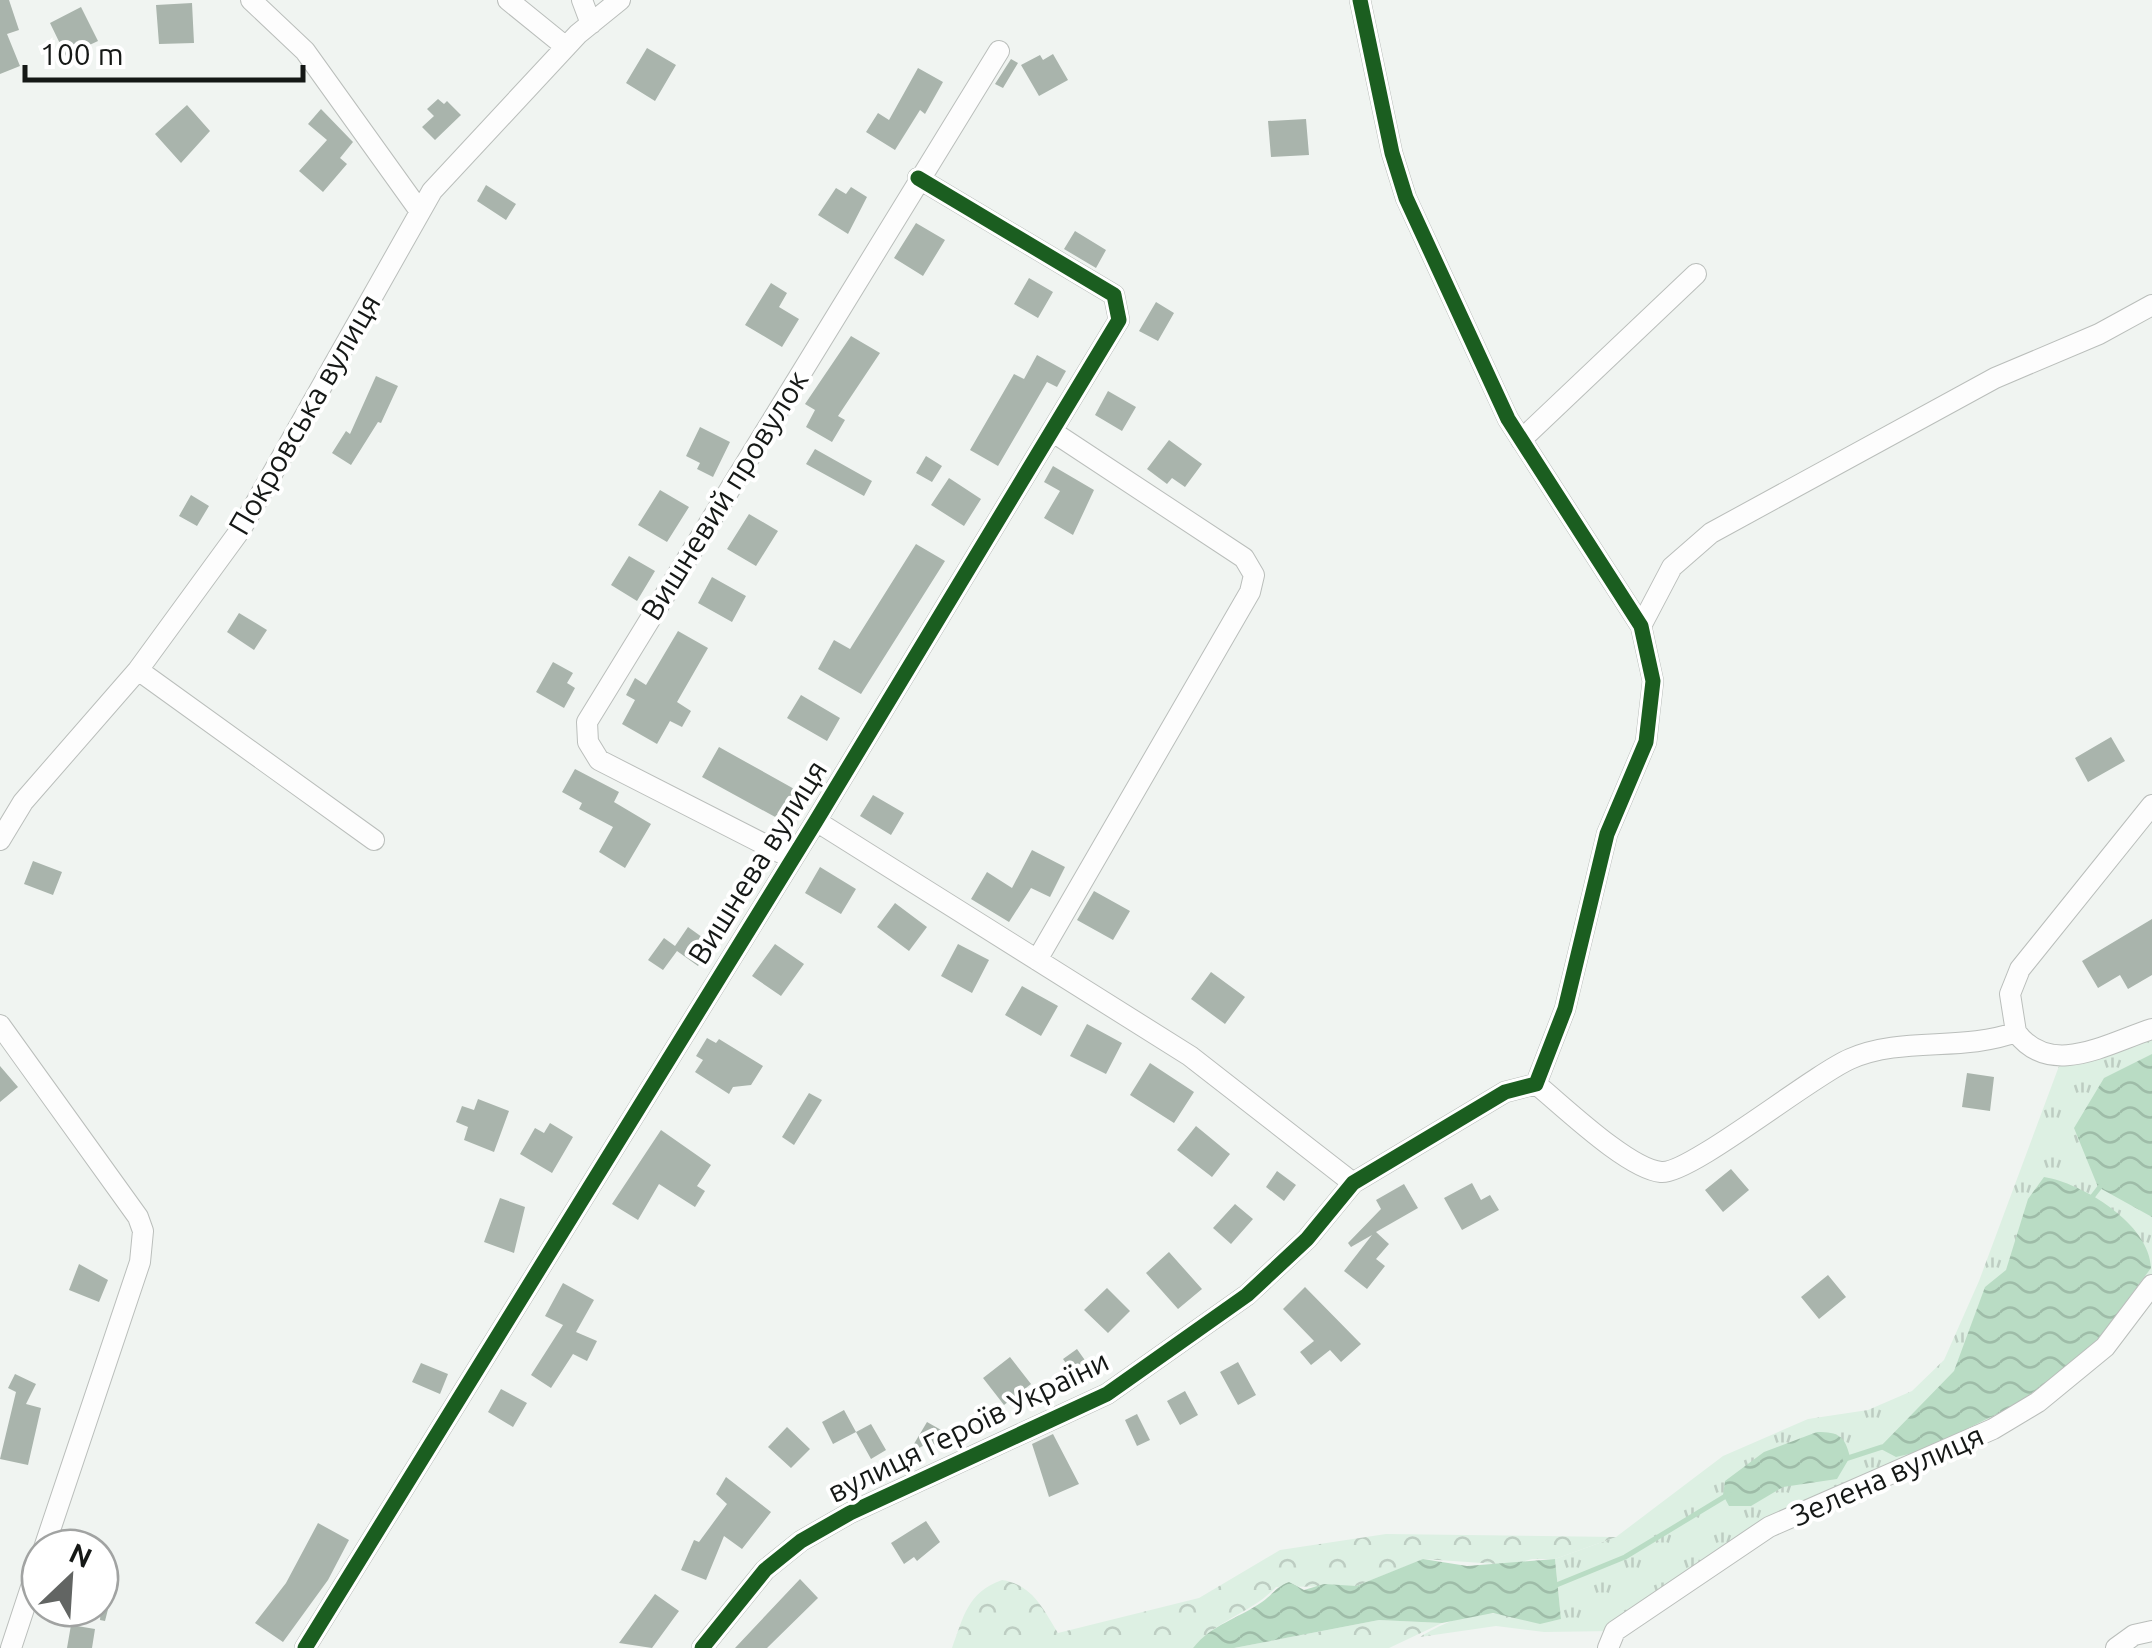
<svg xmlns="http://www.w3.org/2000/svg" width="2152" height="1648" font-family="Ubuntu,sans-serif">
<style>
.grass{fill:url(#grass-tufts)}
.forest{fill:url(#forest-crowns)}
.water{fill:url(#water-waves)}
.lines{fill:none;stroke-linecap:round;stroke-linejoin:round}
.stream{stroke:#b9dcc4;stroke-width:5}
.building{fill:#a9b4ac}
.minor-casing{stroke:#babebb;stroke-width:22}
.minor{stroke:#fdfdfd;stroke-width:20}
.cycleway-casing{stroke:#fff;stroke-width:21}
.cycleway{stroke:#1b5e20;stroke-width:15}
.labels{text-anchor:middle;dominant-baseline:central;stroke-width:8;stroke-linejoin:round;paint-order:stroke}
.street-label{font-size:30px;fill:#151816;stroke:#fff}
</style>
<defs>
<pattern id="grass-tufts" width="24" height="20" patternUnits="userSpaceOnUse" patternTransform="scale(2.5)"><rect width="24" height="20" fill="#ddf0e3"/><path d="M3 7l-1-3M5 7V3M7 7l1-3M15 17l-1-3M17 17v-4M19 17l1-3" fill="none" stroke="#bdcdc2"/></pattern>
<pattern id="forest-crowns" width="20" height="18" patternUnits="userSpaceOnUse" patternTransform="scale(2.5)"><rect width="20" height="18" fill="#ddf0e3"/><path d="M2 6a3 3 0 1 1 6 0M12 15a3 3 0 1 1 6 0" fill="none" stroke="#bdcdc2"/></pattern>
<pattern id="water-waves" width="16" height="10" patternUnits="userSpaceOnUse" patternTransform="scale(2.5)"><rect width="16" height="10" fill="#b9dcc4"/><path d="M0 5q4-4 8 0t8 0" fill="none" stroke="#9ebca8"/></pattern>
</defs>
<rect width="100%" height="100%" fill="#f0f4f1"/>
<!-- grass -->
<path class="grass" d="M2152,1029V1285L2064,1384L1769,1527L1615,1631L1544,1632L1496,1626L1420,1637C1441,1624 1472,1610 1497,1614C1521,1617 1537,1625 1561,1619L1555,1559L1616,1537L1723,1456L1808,1419L1868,1410L1912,1391L1944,1360L1979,1281L2062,1058Z"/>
<!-- forest -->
<path class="forest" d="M1386,1534L1616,1537L1555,1559H1532L1511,1565L1424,1559L1356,1586L1276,1587C1252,1613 1216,1620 1193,1648H952C964,1616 967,1593 1002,1580C1033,1585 1043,1609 1058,1633L1199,1598L1280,1550Z
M1379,1620L1442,1623L1389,1648H1234Z"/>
<!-- water -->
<path class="water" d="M2152,1054V1217L2098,1187L2074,1128L2104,1078Z
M2044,1177C2082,1183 2150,1224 2151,1268L2085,1357L2011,1407L1922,1451L1896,1457L1879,1448L1954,1371L1985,1287L2006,1270L2028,1199Z
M1817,1432C1839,1432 1845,1436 1850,1457L1837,1479L1783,1487L1751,1506H1729L1723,1495L1725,1481L1764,1452Z
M1423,1559L1467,1566L1555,1559L1561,1619L1540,1624L1493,1613L1442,1623L1379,1620L1234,1648H1193C1212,1624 1238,1619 1262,1602C1272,1595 1276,1587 1289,1582L1304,1590L1324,1584L1356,1586Z"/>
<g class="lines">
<!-- stream -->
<path class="stream" d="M2089,1201L2103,1183
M1845,1459L1882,1447
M1554,1586L1625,1557L1729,1494"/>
</g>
<!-- building -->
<path class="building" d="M0,0H9L19,30L7,34L20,66L0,74Z
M192,3L194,43L159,44L156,5Z
M81,7L98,41L66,56L50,23Z
M647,48L676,65L655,101L626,83Z
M1053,54L1068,80L1039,96L1021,65L1040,55L1043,60Z
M1011,59L1018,63L1003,88L995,84Z
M918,68L943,82L925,114L920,110L895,150L866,132L878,113L889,120Z
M438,99L444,104L447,101L461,115L435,140L422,127L434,116L427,109Z
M187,105L210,131L181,163L155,134Z
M321,109L353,142L340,158L347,164L323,192L299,171L327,140L308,124Z
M1306,119L1309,155L1271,157L1268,121Z
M486,185L516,204L506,220L477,201Z
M851,187L867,197L848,234L818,215L836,188L846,194Z
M916,223L945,240L923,276L894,258Z
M1075,231L1106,250L1096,268L1064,249Z
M1029,278L1053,292L1038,318L1014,304Z
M771,283L787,293L779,307L799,319L782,347L745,325Z
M1156,302L1174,313L1158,341L1139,331Z
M851,336L880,353L838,416L845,420L832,442L806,427L815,410L805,404Z
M1037,355L1066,371L1057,387L1047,382L998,466L970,450L1014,374L1024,379Z
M376,376L398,386L381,423L378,422L351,465L332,453L346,431L350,434Z
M1108,391L1136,407L1122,431L1095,415Z
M700,427L730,442L713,477L697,469L700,463L686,456Z
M1169,440L1202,464L1185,487L1172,478L1167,484L1147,469Z
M815,449L872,481L864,496L806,464Z
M926,456L942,466L932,482L916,473Z
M1053,466L1094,490L1073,535L1044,518L1060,491L1044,482Z
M949,478L981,499L964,526L931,505Z
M660,490L689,507L667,542L638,525Z
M191,495L209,506L197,526L179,516Z
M749,514L778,531L756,566L727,549Z
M916,544L945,561L861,694L818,669L834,640L850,649Z
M629,556L655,571L637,601L611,585Z
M712,577L746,596L732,622L698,603Z
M239,613L267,630L254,650L227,632Z
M678,631L708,648L677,702L691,711L682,727L670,721L657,744L622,724L635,700L626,695L635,678L646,685Z
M553,662L573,673L567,683L575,688L564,708L536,692Z
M801,695L840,718L827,741L787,718Z
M2111,737L2125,761L2088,782L2075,758Z
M719,747L805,795L788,824L702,777Z
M575,769L619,792L614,802L651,824L625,868L599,852L613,827L579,809L582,803L562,792Z
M873,795L904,813L891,835L860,816Z
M1032,850L1065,867L1050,897L1031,888L1009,922L971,899L987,872L1012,888Z
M33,861L62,872L53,895L24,884Z
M820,867L856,889L841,914L805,893Z
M1094,891L1130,911L1113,940L1077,920Z
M895,903L927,927L909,951L877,927Z
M2152,919V975L2128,989L2120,975L2098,988L2082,961Z
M688,927L713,945L698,966L677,951L663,970L648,960L664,938L675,946Z
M775,944L804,964L781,996L752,976Z
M958,944L989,960L972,993L941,976Z
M1211,972L1245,997L1225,1024L1191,999Z
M1022,986L1058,1006L1041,1036L1005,1015Z
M1087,1024L1122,1043L1106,1074L1070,1056Z
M707,1038L716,1043L719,1039L763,1066L751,1085L733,1087L729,1094L695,1072L703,1060L696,1056Z
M1150,1063L1194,1092L1174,1123L1130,1095Z
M0,1066L18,1087L0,1102Z
M1967,1073L1994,1077L1990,1111L1962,1107Z
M809,1093L822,1100L794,1145L782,1137Z
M478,1099L509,1111L494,1152L464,1140L468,1127L456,1122L462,1106L474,1110Z
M550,1123L573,1137L552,1173L520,1154L535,1128L544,1133Z
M1196,1126L1230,1154L1212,1177L1177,1150Z
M661,1130L711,1165L697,1186L705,1191L695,1207L659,1184L638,1220L612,1204Z
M1731,1169L1749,1190L1723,1212L1705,1190Z
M1277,1171L1296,1185L1284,1201L1266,1187Z
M1472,1183L1481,1200L1490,1195L1499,1210L1462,1230L1444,1198Z
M1404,1184L1418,1208L1376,1232L1389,1244L1376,1259L1385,1266L1367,1289L1344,1271L1372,1235L1351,1247L1348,1243L1381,1209L1376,1200Z
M500,1198L525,1207L514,1253L484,1242Z
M1235,1204L1253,1219L1231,1244L1213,1228Z
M1169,1252L1202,1289L1178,1309L1146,1273Z
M79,1264L108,1280L99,1302L69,1290Z
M1828,1275L1846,1297L1819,1319L1801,1297Z
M563,1283L594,1300L576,1332L597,1341L587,1361L573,1354L551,1388L531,1375L563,1325L545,1316Z
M1305,1287L1361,1344L1341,1362L1330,1350L1311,1365L1300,1352L1314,1341L1283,1309Z
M1107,1288L1130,1311L1108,1333L1084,1310Z
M1077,1349L1094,1373L1080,1383L1063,1359Z
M1010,1357L1031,1384L1004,1405L983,1378Z
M1238,1362L1256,1395L1238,1405L1220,1372Z
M421,1363L448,1374L440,1394L412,1382Z
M15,1374L36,1384L26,1404L41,1408L28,1465L0,1459L16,1392L8,1388Z
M501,1389L527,1403L513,1427L488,1412Z
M1185,1391L1198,1415L1180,1425L1167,1401Z
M844,1410L856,1432L833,1444L822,1422Z
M1137,1414L1150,1440L1137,1446L1125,1420Z
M927,1422L950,1435L942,1449L930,1442L908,1454Z
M871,1424L886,1450L871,1459L856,1432Z
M787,1427L810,1449L791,1468L768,1447Z
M1053,1434L1079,1484L1049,1497L1032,1444Z
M726,1477L771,1512L742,1549L724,1536L706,1580L681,1570L694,1540L699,1542L727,1504L716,1494Z
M926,1521L940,1542L917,1561L914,1557L904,1564L891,1543Z
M318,1523L349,1540L328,1580L283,1642L255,1623L286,1583Z
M104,1566L118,1570L105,1621L100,1620Z
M800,1579L818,1598L767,1648H735Z
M655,1594L679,1611L652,1648L619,1643Z
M71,1625L95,1629L92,1648H67Z"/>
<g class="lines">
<!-- minor casing -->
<g class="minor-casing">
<path id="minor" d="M251,0L305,51L419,210
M508,0L566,47
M582,0L591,24
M1521,440L1696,274
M1641,626L1672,567L1711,533L1995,378L2099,334L2152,305
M138,670L374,840
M816,821L1190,1056L1353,1183
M0,840L23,802L138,670L241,529L432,191L578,34L620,0
M791,858L599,760L588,742L587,722L999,51
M1037,960L1250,592L1254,575L1244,558L1053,432
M0,1025L138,1217L143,1231L140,1262L44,1548
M2016,1032L2010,994L2020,969L2152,805
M1536,1084C1563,1106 1628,1169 1661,1172C1689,1175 1811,1076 1850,1059C1902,1036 1963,1052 2016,1032C2050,1079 2108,1043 2152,1029
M11,1648L40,1560
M305,1648L816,821L1119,320L1114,295L918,178
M702,1648L765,1570L801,1541L850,1513L1107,1394L1247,1295L1307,1239L1353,1183L1505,1092L1536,1084L1565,1009L1607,834L1646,742L1653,681L1641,626L1508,419L1406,198L1392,153L1360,0
M1608,1648L1615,1631L1769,1527L1993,1429L2038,1402L2105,1347L2152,1285
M2116,1648L2134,1635L2152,1631"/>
</g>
<!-- minor -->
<use href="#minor" class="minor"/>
<!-- cycleway casing -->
<g class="cycleway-casing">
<path id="cycleway" d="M305,1648L816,821L1119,320L1114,295L918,178
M702,1648L765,1570L801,1541L850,1513L1107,1394L1247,1295L1307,1239L1353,1183L1505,1092L1536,1084L1565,1009L1607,834L1646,742L1653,681L1641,626L1508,419L1406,198L1392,153L1360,0"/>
</g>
<!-- cycleway -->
<use href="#cycleway" class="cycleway"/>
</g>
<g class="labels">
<!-- street labels -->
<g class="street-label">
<text transform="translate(304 414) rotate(-60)">Покровська вулиця</text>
<text transform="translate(724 495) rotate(-58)">Вишневий провулок</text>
<text transform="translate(757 862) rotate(-58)">Вишнева вулиця</text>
<text transform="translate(968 1426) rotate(-26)">вулиця Героїв України</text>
<text transform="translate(1887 1475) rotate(-24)">Зелена вулиця</text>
</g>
</g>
<!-- north arrow -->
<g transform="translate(70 1578) rotate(25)"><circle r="48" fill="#ffffff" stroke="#a1a3a2" stroke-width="2.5"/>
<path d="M0-8L18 38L0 25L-18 38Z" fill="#626563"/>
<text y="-15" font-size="28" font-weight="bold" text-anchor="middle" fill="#151816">N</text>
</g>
<!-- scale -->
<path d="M25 65v15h278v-15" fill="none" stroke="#151816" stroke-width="5"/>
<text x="40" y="65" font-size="30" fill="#151816" stroke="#ffffff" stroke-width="8" paint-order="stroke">100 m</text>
</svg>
